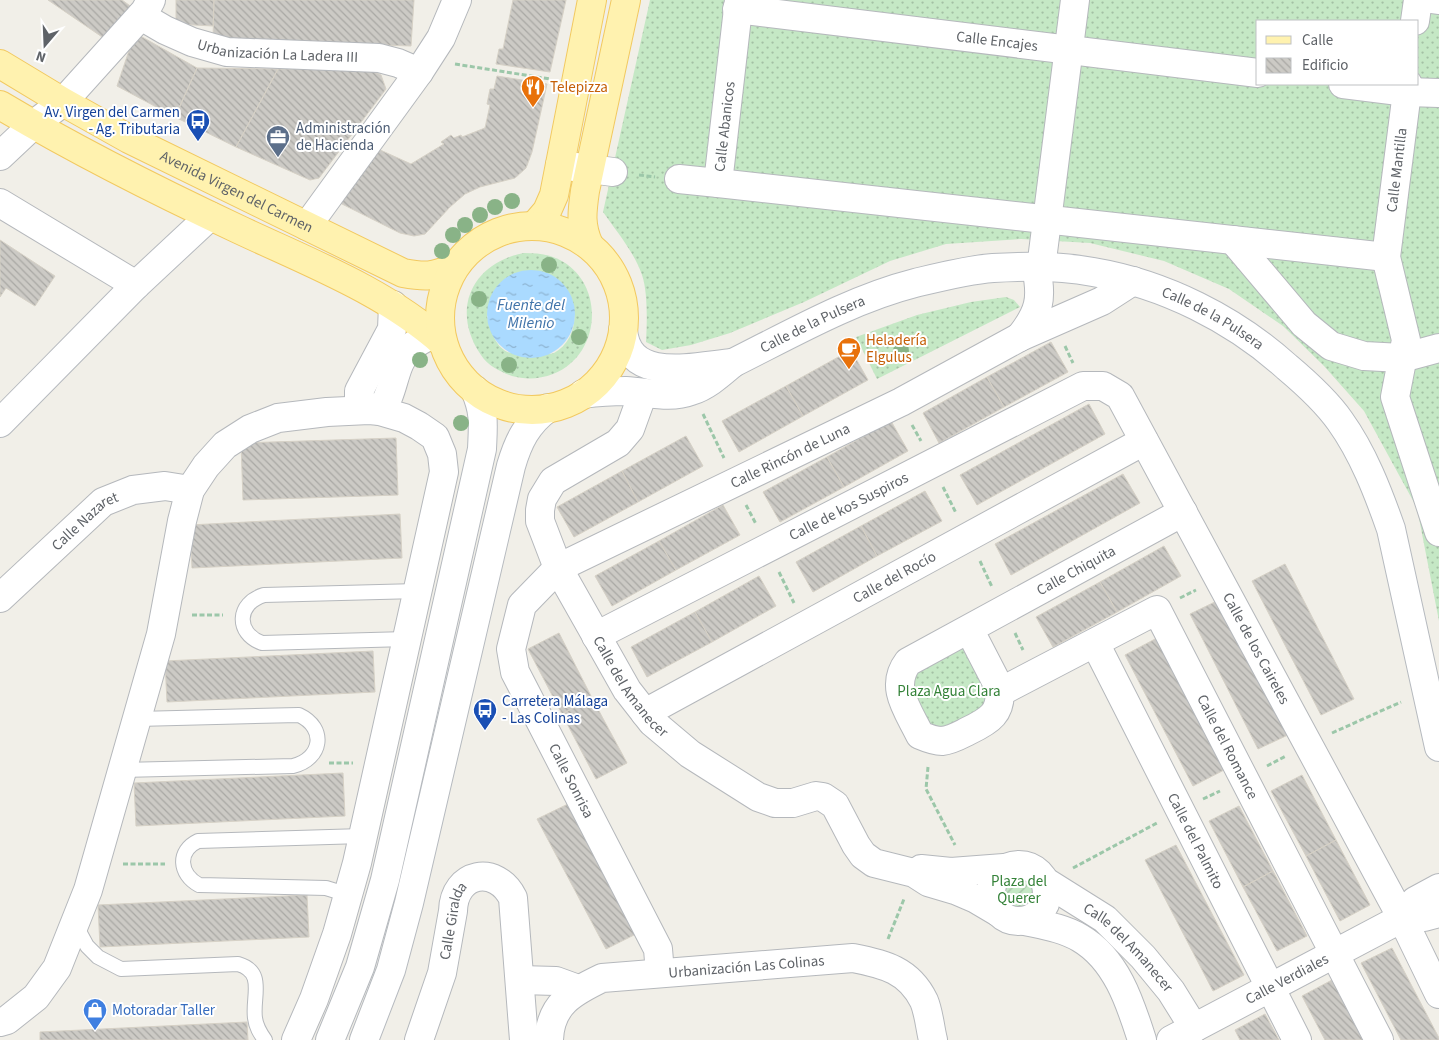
<svg xmlns="http://www.w3.org/2000/svg" width="1439" height="1040" font-family="'Source Sans 3',sans-serif">
<style>
.grass{fill:url(#grass-dots);fill-rule:evenodd}
.garden{fill:url(#garden-furrows)}
.water{fill:url(#water-ripples)}
.building{fill:url(#building-back-hatch);stroke:#d6d1c6}
.lines{fill:none;stroke-linecap:round;stroke-linejoin:round}
.lane-casing{stroke:#b5b8bc;stroke-width:16}
.street-casing{stroke:#b5b8bc;stroke-width:30}
.secondary-casing{stroke:#b6babf;stroke-width:30}
.primary-casing{stroke:#f2c960;stroke-width:30}
.path{stroke:#9cc7a9;stroke-width:3;stroke-dasharray:5 2.5;stroke-linecap:butt}
.lane{stroke:#fff;stroke-width:14}
.street{stroke:#fff;stroke-width:28}
.secondary{stroke:#fff;stroke-width:28}
.primary{stroke:#fff2af;stroke-width:28}
.tree{fill:#89b387}
.labels{text-anchor:middle;dominant-baseline:central;stroke-width:4;stroke-linejoin:round;paint-order:stroke}
.street-label{font-size:15px;fill:#5f6368;stroke:#fff}
.food-label{font-size:15px;fill:#c56008;stroke:#fff;text-anchor:start}
.transit-label{font-size:15px;fill:#164399;stroke:#fff;text-anchor:end}
.service-label{font-size:15px;fill:#4e5e75;stroke:#fff;text-anchor:start}
.park-label{font-size:15px;fill:#348238;stroke:#fff}
.shop-label{font-size:15px;fill:#366cbe;stroke:#fff;text-anchor:start}
.water-label{font-size:16px;font-style:italic;fill:#4174aa;stroke:#fff}
</style>
<defs>
<pattern id="grass-dots" width="8" height="8" patternUnits="userSpaceOnUse" patternTransform="scale(1.25)"><rect width="8" height="8" fill="#c5e8c5"/><path d="M2 2h.1M6 6h.1" fill="none" stroke="#a3c0a4" stroke-width="1.8" stroke-linecap="round"/></pattern>
<pattern id="garden-furrows" width="10" height="10" patternUnits="userSpaceOnUse" patternTransform="scale(1.25)"><rect width="10" height="10" fill="#c5e8c5"/><path d="M-1 1l2-2M0 10L10 0M9 11l2-2" fill="none" stroke="#a3c0a4"/></pattern>
<pattern id="water-ripples" width="26" height="14" patternUnits="userSpaceOnUse" patternTransform="scale(1.25)"><rect width="26" height="14" fill="#aadaff"/><path d="M2 4q2-2 4 0t4 0M15 11q2-2 4 0t4 0" fill="none" stroke="#8eb4d2"/></pattern>
<pattern id="building-back-hatch" width="6" height="6" patternUnits="userSpaceOnUse" patternTransform="scale(1.25)"><rect width="6" height="6" fill="#cccac5"/><path d="M-1 5l2 2M0 0l6 6M5-1l2 2" fill="none" stroke="#a9a8a4"/></pattern>
</defs>
<rect width="100%" height="100%" fill="#f1efe8"/>
<!-- grass -->
<path class="grass" d="M650,0H1439V621L1417,508L1364,411L1324,366L1283,326L1229,289L1164,261L1090,243L1021,239L946,244L890,261L804,302L730,333L691,345L662,350L646,342C647,324 648,292 642,275C634,252 617,232 603,212ZM1258,21H1418V84H1258Z
M524,253C536,253 547,254 558,259C606,282 602,355 553,374C540,379 526,380 512,376C501,372 488,366 481,355C450,310 472,263 524,253ZM534,271C554,275 559,279 569,296C580,314 574,343 554,353C548,355 537,353 531,353C525,353 517,354 511,353C496,350 490,329 487,316Z
M1006,297L1014,300L1020,307L877,379L856,337L917,315L971,302Z
M969,629L1000,697L931,740L902,670Z"/>
<!-- garden -->
<path class="garden" d="M1001 890a18 18 0 1 1 36 0a18 18 0 1 1-36 0Z"/>
<!-- water -->
<path class="water" d="M487 314a44 44 0 1 1 88 0a44 44 0 1 1-88 0Z"/>
<!-- building -->
<path class="building" d="M48,0H122L133,8L108,41Z
M176,0H214L213,26L176,24Z
M214,0H414L411,46L213,39Z
M513,0H566L550,72L496,64L499,49H503Z
M135,33L197,68L175,117L117,86Z
M197,68L278,69L236,147L175,117Z
M278,69H368L381,75L386,89L319,178L310,180L236,147Z
M497,76L547,84L532,152L526,168L515,178L480,187L465,194L450,207L425,234L414,236L400,233L338,202L378,149L411,164L444,144L441,142L451,135L454,138L461,135L462,137L485,128L490,105L487,104L490,89H494Z
M0,240L55,276L35,306L6,288L0,297Z
M1051,342L1068,372L1004,407L987,377Z
M851,350L868,380L803,416L786,386Z
M987,377L1004,407L939,443L923,413Z
M786,386L803,416L739,452L722,421Z
M1089,404L1105,434L977,505L960,475Z
M891,421L908,451L844,487L827,457Z
M686,436L703,466L638,502L622,471Z
M396,438L398,495L243,500L241,443Z
M827,457L844,487L780,522L763,492Z
M622,471L638,502L574,537L557,507Z
M1123,474L1140,503L1011,575L995,544Z
M925,491L942,521L877,556L861,526Z
M723,505L740,535L676,570L659,541Z
M400,514L402,558L192,568L190,525Z
M861,526L877,556L813,592L796,562Z
M659,541L676,570L612,606L595,576Z
M1164,546L1181,576L1117,612L1100,582Z
M1285,564L1354,699L1321,715L1252,581Z
M759,576L776,606L712,642L695,612Z
M1100,582L1117,612L1053,647L1036,617Z
M1221,599L1290,734L1258,749L1190,614Z
M695,612L712,642L647,677L631,647Z
M559,633L592,698L562,714L528,649Z
M1157,638L1226,769L1193,786L1125,655Z
M373,651L375,692L167,702L165,661Z
M592,698L627,763L596,779L562,714Z
M343,773L345,816L136,826L134,783Z
M1302,775L1336,840L1306,856L1271,791Z
M568,804L636,934L606,949L537,819Z
M1239,806L1273,871L1243,887L1209,821Z
M1336,840L1370,905L1340,921L1306,856Z
M1176,845L1244,975L1213,991L1145,860Z
M1273,871L1307,936L1277,951L1243,887Z
M307,895L309,937L100,947L98,905Z
M1392,948L1439,1038V1040H1401L1361,963Z
M1332,980L1363,1040H1325L1302,996Z
M1265,1014L1279,1040H1240L1235,1030Z
M247,1022L248,1040H40V1032Z"/>
<g class="lines">
<!-- lane casing -->
<g class="lane-casing">
<path id="lane" d="M1417,4L1439,7
M407,639L262,643C235,633 237,603 264,595L418,591
M122,770L293,766C322,759 327,728 299,715L137,719
M345,904L339,892L326,888L199,885C179,874 177,851 198,841L363,836
M79,923L80,933L87,946L98,957L121,969L238,964C266,972 252,997 255,1018C256,1027 260,1033 265,1040"/>
</g>
<!-- street casing -->
<g class="street-casing">
<g id="street">
<path id="s1" d="M737,9L1258,73"/>
<path id="s2" d="M141,16L165,30L192,42L227,52L379,58L398,63L419,72"/>
<path d="M1415,21L1418,0"/>
<path d="M1343,84L1407,92L1439,93"/>
<path d="M1408,84L1386,257L1406,340L1395,397L1439,532"/>
<path d="M0,156L33,125L63,102L145,11L151,0"/>
<path d="M560,165L613,172"/>
<path id="s3" d="M679,179L718,183L739,0"/>
<path d="M718,183L1386,257"/>
<path d="M0,203L136,285"/>
<path d="M307,226L419,72L441,38L457,0"/>
<path d="M1233,240L1304,324L1331,346L1364,356L1402,358L1439,348"/>
<path d="M1041,268L1075,0"/>
<path d="M1020,337C1039,313 1043,299 1036,268"/>
<path id="s4" d="M643,393L630,429L618,443L553,481L542,499L540,510V521L558,568L627,690L652,722L690,754L758,797L775,803H793L816,796L823,797L835,805L856,845L863,855L874,863L914,873L928,882L955,890L976,899L998,912"/>
<path d="M369,410L359,397V391L392,329L393,305"/>
<path d="M380,411C396,391 392,365 410,348C416,342 425,338 433,334"/>
<path id="s5" d="M0,598L103,502L133,490L165,486L190,490"/>
<path id="s6" d="M969,629L999,687C1003,713 989,721 968,731C960,735 952,740 942,741C934,741 927,738 920,735C908,710 889,687 908,662L1183,512"/>
<path id="s7" d="M596,636L1083,386H1103L1120,396L1402,918L1439,994"/>
<path id="s8" d="M1095,643L1297,1040"/>
<path id="s9" d="M1000,692L1157,610L1379,1040"/>
<path id="s10" d="M645,713L1144,441"/>
<circle cx="1019" cy="893" r="28"/>
<path d="M921,869L951,872L1004,868"/>
<path id="s11" d="M1046,882L1105,919L1143,957L1171,991L1194,1028"/>
<path d="M1402,918L1415,901L1439,888"/>
<path d="M1025,921C1043,925 1063,928 1080,938C1116,959 1130,1002 1142,1040"/>
<path id="s12" d="M660,973L658,949L515,672L511,649L522,605L558,568L901,402L1020,337L1102,301L1133,281"/>
<path d="M520,980L556,981L578,989"/>
<path d="M0,1022L7,1020L36,997L57,968L88,890L161,634L182,521L190,490L206,466L225,445L250,429L278,418L327,412L369,410L380,411L404,418L419,426L435,437L442,454L444,472L357,863L337,934L314,999L296,1040"/>
<path id="s13" d="M419,1040L442,973L453,911C454,872 496,864 513,898L524,1040"/>
<path id="s14" d="M549,1040C550,1004 573,992 602,978L853,958C884,964 909,970 924,1001C929,1013 930,1028 933,1040"/>
<path id="s15" d="M1171,1040L1402,918L1424,917L1439,913"/>
</g>
</g>
<!-- secondary casing -->
<g class="secondary-casing">
<g id="secondary">
<path d="M623,330C628,385 696,366 733,363"/>
<path id="s16" d="M583,394C598,392 612,391 626,391C648,392 670,399 691,391C707,386 720,374 733,363C791,334 852,299 915,283C940,277 967,270 993,268C1026,266 1061,266 1093,272C1164,284 1234,319 1287,367C1306,383 1326,401 1340,421C1363,453 1378,492 1391,529L1439,747"/>
<path d="M0,423L136,285L210,216"/>
<path d="M330,1040L360,967L385,880L482,449C483,425 485,413 475,390"/>
<path d="M364,1040L391,970L409,903L511,466C518,442 527,423 548,408"/>
</g>
</g>
<!-- primary casing -->
<g class="primary-casing">
<g id="primary">
<path id="s17" d="M0,64L63,102L129,139L403,273C425,277 433,277 453,268"/>
<path d="M0,105C77,151 157,191 238,229C308,262 385,291 443,343"/>
<path d="M535,225L547,211L554,195L592,0"/>
<circle cx="532" cy="318" r="92"/>
<path d="M589,245C580,225 582,212 585,191L626,0"/>
</g>
</g>
<!-- path -->
<path class="path" d="M455,64L550,79
M639,175L655,177
M1065,346L1073,363
M703,414L724,458
M912,425L921,441
M943,487L956,513
M746,505L756,524
M980,561L992,587
M779,572L794,603
M1180,598L1196,590
M192,615H223
M1015,633L1023,650
M1332,733L1401,702
M329,763H353
M1267,766L1286,756
M928,767L926,789L955,845
M1203,799L1220,791
M123,864H165
M1073,868L1157,823
M888,939L904,899"/>
<!-- lane -->
<use href="#lane" class="lane"/>
<!-- street -->
<use href="#street" class="street"/>
<!-- secondary -->
<use href="#secondary" class="secondary"/>
<!-- primary -->
<use href="#primary" class="primary"/>
</g>
<!-- trees -->
<g class="tree">
<circle cx="512" cy="201" r="8"/>
<circle cx="495" cy="207" r="8"/>
<circle cx="480" cy="215" r="8"/>
<circle cx="465" cy="225" r="8"/>
<circle cx="453" cy="235" r="8"/>
<circle cx="442" cy="251" r="8"/>
<circle cx="549" cy="265" r="8"/>
<circle cx="479" cy="299" r="8"/>
<circle cx="579" cy="337" r="8"/>
<circle cx="901" cy="351" r="8"/>
<circle cx="420" cy="360" r="8"/>
<circle cx="509" cy="365" r="8"/>
<circle cx="461" cy="423" r="8"/>
</g>
<!-- icons -->
<defs>
<g id="restaurant-pin" transform="scale(1.25)"><path d="M0 17L-7.5 6A9.5 9.5 0 1 1 7.5 6Z" fill="#e8710a" stroke="#fff"/><path d="M-5-6h1v4h1v-4h1v4h1v-4h1v5L-1.5 .5V6h-2V.5L-5-1ZM5-6V6H3V1.5H1.5Q1.5-4 5-6Z" fill="#fff"/></g>
<g id="bus-pin" transform="scale(1.25)"><path d="M0 17L-7.5 6A9.5 9.5 0 1 1 7.5 6Z" fill="#1a4fb4" stroke="#fff"/><path d="M-5-6H5V4H4V6H2V4H-2V6H-4V4H-5ZM-3.5-4V0h7V-4ZM-3.5 1.2v1.5H-2V1.2ZM2 1.2v1.5H3.5V1.2Z" fill="#fff"/></g>
<g id="office-pin" transform="scale(1.25)"><path d="M0 17L-7.5 6A9.5 9.5 0 1 1 7.5 6Z" fill="#5c6f8a" stroke="#fff"/><path d="M-6-3h4V-5.5h4V-3h4V5H-6ZM-1-4.5V-3h2v-1.5ZM-6 0V1H6V0Z" fill="#fff"/></g>
<g id="cafe-pin" transform="scale(1.25)"><path d="M0 17L-7.5 6A9.5 9.5 0 1 1 7.5 6Z" fill="#e8710a" stroke="#fff"/><path d="M-5.5-4.5H6V0H3Q3 3.5 0 3.5H-2.5Q-5.5 3.5-5.5 0ZM3-3.2v2h1.7v-2ZM-6 4.5H4V6H-6Z" fill="#fff"/></g>
<g id="shop-pin" transform="scale(1.25)"><path d="M0 17L-7.5 6A9.5 9.5 0 1 1 7.5 6Z" fill="#3f7fe0" stroke="#fff"/><path d="M-5-2.5h2.3a2.7 3.5 0 0 1 5.4 0H5L5.5 6h-11ZM-1.5-2.5h3a1.5 2.3 0 0 0-3 0Z" fill="#fff"/></g>
</defs>
<g fill-rule="evenodd">
<use href="#restaurant-pin" x="533" y="87"/>
<use href="#bus-pin" x="198" y="121"/>
<use href="#office-pin" x="278" y="137"/>
<use href="#cafe-pin" x="849" y="349"/>
<use href="#bus-pin" x="485" y="710"/>
<use href="#shop-pin" x="95" y="1010"/>
</g>
<g class="labels">
<!-- street labels -->
<g class="street-label">
<text stroke="none"><textPath href="#s1" startOffset="262">Calle Encajes</textPath></text>
<text stroke="none"><textPath href="#s2" startOffset="144">Urbanización La Ladera III</textPath></text>
<text stroke="none"><textPath href="#s3" startOffset="96">Calle Abanicos</textPath></text>
<text transform="translate(1397 170) rotate(-83)">Calle Mantilla</text>
<text stroke="none"><textPath href="#s17" startOffset="269">Avenida Virgen del Carmen</textPath></text>
<text stroke="none"><textPath href="#s16" startOffset="668">Calle de la Pulsera</textPath></text>
<text stroke="none"><textPath href="#s16" startOffset="248">Calle de la Pulsera</textPath></text>
<text stroke="none"><textPath href="#s12" startOffset="714">Calle Rincón de Luna</textPath></text>
<text stroke="none"><textPath href="#s7" startOffset="284">Calle de kos Suspiros</textPath></text>
<text stroke="none"><textPath href="#s5" startOffset="115">Calle Nazaret</textPath></text>
<text stroke="none"><textPath href="#s6" startOffset="446">Calle Chiquita</textPath></text>
<text stroke="none"><textPath href="#s10" startOffset="284">Calle del Rocío</textPath></text>
<text stroke="none"><textPath href="#s7" startOffset="874">Calle de los Caireles</textPath></text>
<text stroke="none"><textPath href="#s4" startOffset="365">Calle del Amanecer</textPath></text>
<text stroke="none"><textPath href="#s9" startOffset="331">Calle del Romance</textPath></text>
<text transform="translate(571 781) rotate(63)">Calle Sonrisa</text>
<text stroke="none"><textPath href="#s8" startOffset="222">Calle del Palmito</textPath></text>
<text stroke="none"><textPath href="#s13" startOffset="124">Calle Giralda</textPath></text>
<text stroke="none"><textPath href="#s11" startOffset="106">Calle del Amanecer</textPath></text>
<text stroke="none"><textPath href="#s14" startOffset="232">Urbanización Las Colinas</textPath></text>
<text stroke="none"><textPath href="#s15" startOffset="131">Calle Verdiales</textPath></text>
</g>
<!-- food labels -->
<g class="food-label">
<text x="550" y="87">Telepizza</text>
<text x="866" y="340">Heladería<tspan x="866" dy="17">Elgulus</tspan></text>
</g>
<!-- transit labels -->
<g class="transit-label">
<text x="180" y="112">Av. Virgen del Carmen<tspan x="180" dy="17">- Ag. Tributaria</tspan></text>
<text x="502" y="701" text-anchor="start">Carretera Málaga<tspan x="502" dy="17">- Las Colinas</tspan></text>
</g>
<!-- service labels -->
<g class="service-label">
<text x="296" y="128">Administración<tspan x="296" dy="17">de Hacienda</tspan></text>
</g>
<!-- park labels -->
<g class="park-label">
<text x="949" y="691">Plaza Agua Clara</text>
<text x="1019" y="881">Plaza del<tspan x="1019" dy="17">Querer</tspan></text>
</g>
<!-- shop labels -->
<g class="shop-label">
<text x="112" y="1010">Motoradar Taller</text>
</g>
<!-- water labels -->
<g class="water-label">
<text x="531" y="305">Fuente del<tspan x="531" dy="18">Milenio</tspan></text>
</g>
</g>
<!-- legend -->
<rect x="1256" y="20" width="162" height="65" fill="#ffffff" stroke="#bfc1c3"/>
<rect x="1266" y="36" width="25" height="8" fill="#fff2af" stroke="#bfc1c3"/>
<text x="1302" y="45" font-size="15" fill="#5f6368">Calle</text>
<rect x="1266" y="58" width="25" height="15" fill="url(#building-back-hatch)" stroke="#bfc1c3"/>
<text x="1302" y="70" font-size="15" fill="#5f6368">Edificio</text>
<!-- north arrow -->
<g transform="translate(45 45) rotate(199)" stroke="#ffffff" stroke-width="4" paint-order="stroke">
<path d="M0-4L9 19L0 12L-9 19Z" fill="#5f6368"/>
<text y="-8" font-size="14" font-weight="bold" text-anchor="middle" fill="#5f6368">N</text>
</g>
</svg>
